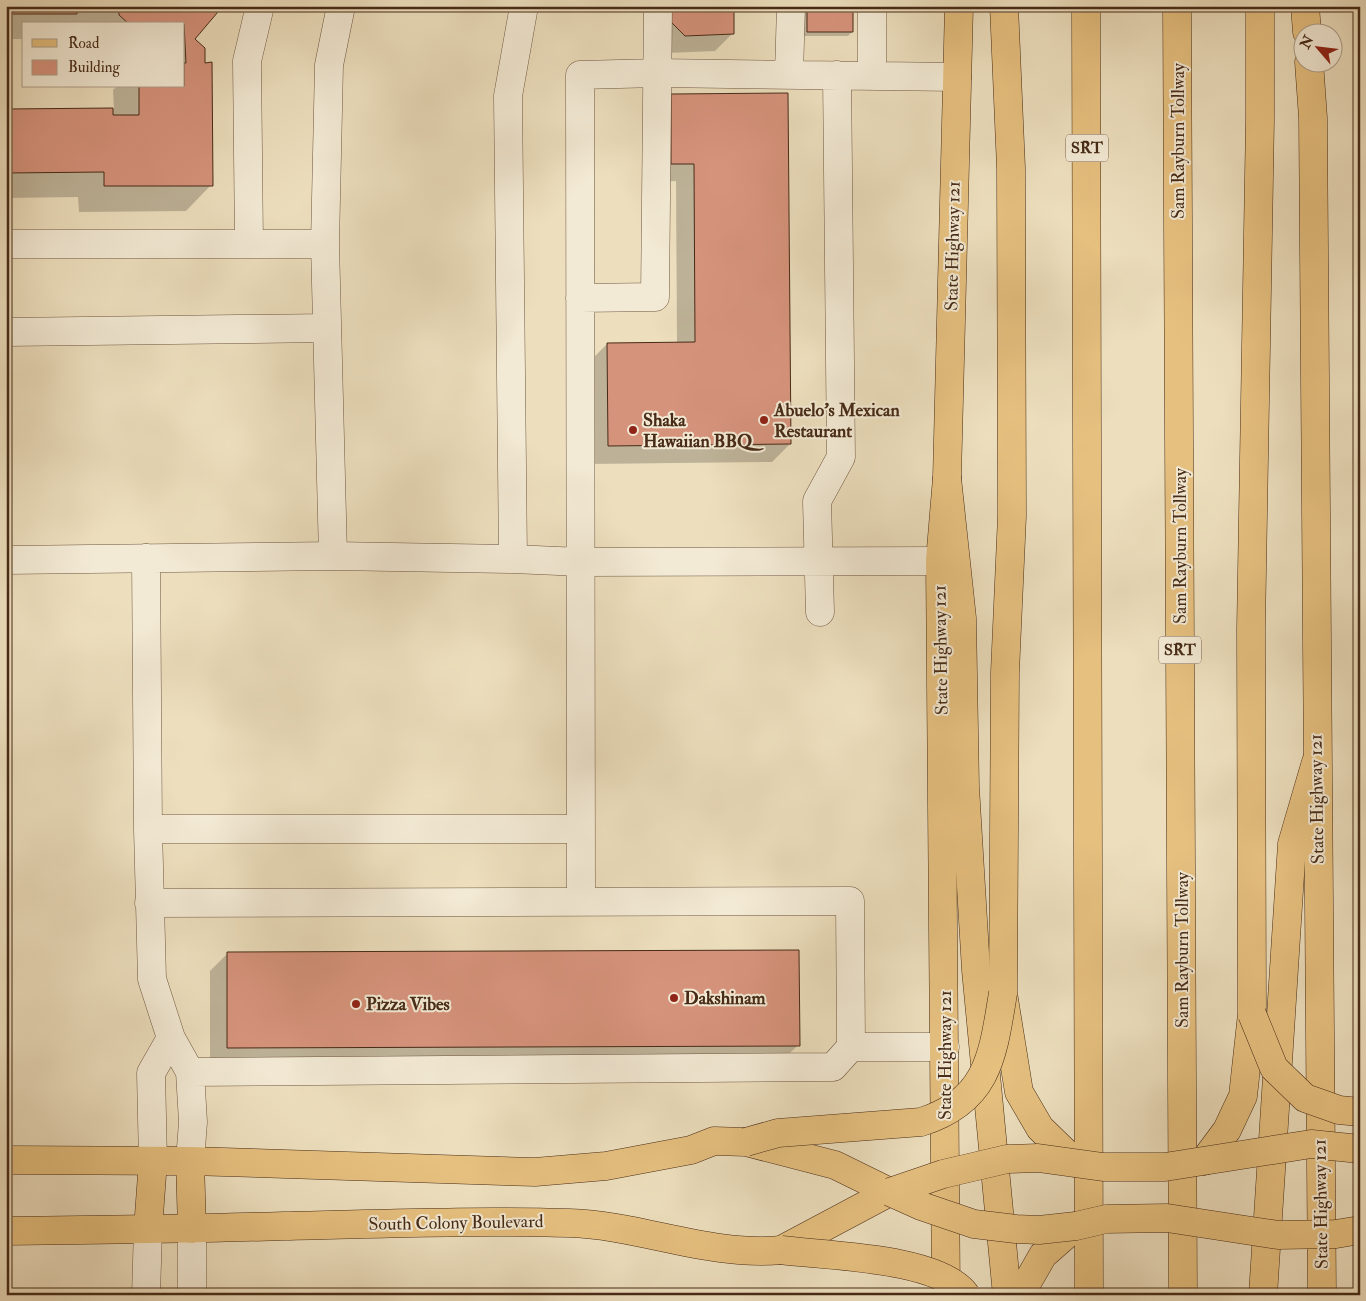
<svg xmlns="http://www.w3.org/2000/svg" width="1366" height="1301" font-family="'IM FELL Double Pica',serif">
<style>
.shadow{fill:#0003}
.building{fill:#d6937c;stroke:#472b17}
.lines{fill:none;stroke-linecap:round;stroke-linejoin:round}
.minor-casing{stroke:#705841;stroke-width:29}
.major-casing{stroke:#472b17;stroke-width:29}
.highway-casing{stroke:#472b17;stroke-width:29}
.minor{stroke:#f3ead5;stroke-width:28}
.major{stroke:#e6c07f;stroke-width:28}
.highway{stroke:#e6c07f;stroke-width:28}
.major-bridge-casing{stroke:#472b17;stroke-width:29;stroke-linecap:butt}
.major-bridge{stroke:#e6c07f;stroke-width:28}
.poi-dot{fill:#8f2418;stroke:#f3ead5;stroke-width:2}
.labels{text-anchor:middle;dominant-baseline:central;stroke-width:4;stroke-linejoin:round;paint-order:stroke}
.shield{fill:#f3ead5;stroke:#7b6450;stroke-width:1}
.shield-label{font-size:16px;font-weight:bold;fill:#472b17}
.street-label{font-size:18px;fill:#472b17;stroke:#f3ead5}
.poi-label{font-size:18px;font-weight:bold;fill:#472b17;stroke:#f3ead5;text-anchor:start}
</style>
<rect width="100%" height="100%" fill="#eddfbe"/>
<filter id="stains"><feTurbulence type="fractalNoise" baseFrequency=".004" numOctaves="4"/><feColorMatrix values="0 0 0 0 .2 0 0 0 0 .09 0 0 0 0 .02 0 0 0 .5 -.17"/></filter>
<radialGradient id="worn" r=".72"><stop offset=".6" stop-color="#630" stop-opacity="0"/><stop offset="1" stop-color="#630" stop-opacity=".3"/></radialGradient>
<!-- shadow -->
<path class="shadow" d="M6,6H222L193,39L211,185L186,211L79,212L78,197L6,198V110L114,109L113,90L117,86H184V24H24V39H6Z
M653,6L733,33L715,51L666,53Z
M803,6H852V32L848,36H803Z
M671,95L790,444L772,462L590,464L589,362L607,344L677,343L676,181L654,182V113Z
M228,953L798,1045L780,1063L210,1065V971Z"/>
<!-- building -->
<path class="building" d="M6,6H77V14H6Z
M119,6H223L195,39L205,48V63L212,62L213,186H104V172L6,173V109L113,108V115H139V86H184V63H186L184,24H129L119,15Z
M671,6H734V34L685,36L671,22Z
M807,6H853V32H807Z
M788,93L791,444L608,446L607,343L695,342L694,164H671V94Z
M799,950L800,1046L227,1048V952Z"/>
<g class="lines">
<!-- minor casing -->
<g class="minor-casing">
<path id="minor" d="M872,6V75
M789,74L791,6
M6,244H325
M249,244L247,61L260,6
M580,298L655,297L658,6
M6,332L326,328
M333,556L513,559L508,96L524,6
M146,558L148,829
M513,559L581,562L940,561
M6,560L333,556L325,244L329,65L341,6
M820,612L817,501L841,457L837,75
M581,902L580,75L658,73L957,77
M149,903L850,901L851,1047H945
M190,1072L833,1067L851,1047
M153,1161L151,1073L171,1038
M190,1161L193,1122L190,1072L171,1038L152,979L148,829H581
M192,1229V1295
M146,1295L148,1229"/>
</g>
<!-- major casing -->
<g class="major-casing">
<path id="major" d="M1004,6L1011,168L1012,516L1005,672L1003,993L1019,1092L1040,1128L1076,1163
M1305,6L1307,32
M1309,62L1313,118L1322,1295
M6,1160L190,1161L535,1172L606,1166L691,1150L714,1141L746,1142L835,1165L890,1192
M190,1161L192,1229
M1204,1161L1227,1130L1243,1096L1252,1014L1251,628L1260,120V6
M148,1229L153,1161
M6,1231C99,1230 191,1229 284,1226C379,1224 474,1220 569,1223C640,1225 710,1257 781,1250L890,1192
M946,1295L940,561L947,478L959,6
M1020,1295L1043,1255L1076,1226"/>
</g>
<!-- highway casing -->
<g class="highway-casing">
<path id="highway" d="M1086,6L1089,1295
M1177,6L1183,1295
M947,478L962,618L965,787L976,970L1007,1295
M1263,1295L1292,844L1316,762"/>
</g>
<!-- minor -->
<use href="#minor" class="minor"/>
<!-- major -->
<use href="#major" class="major"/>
<!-- highway -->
<use href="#highway" class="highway"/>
<!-- major-bridge casing -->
<g class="major-bridge-casing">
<path id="major-bridge" d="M1252,1014L1274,1068L1305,1098L1339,1110L1360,1112
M746,1142L778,1133L921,1122C989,1101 993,1054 1003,993
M890,1192L921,1206L974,1224L1016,1229L1039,1230L1076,1226L1106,1219L1167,1218L1278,1235L1336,1234L1360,1230
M890,1192L943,1174L1007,1159L1038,1158L1103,1167H1165L1311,1144L1360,1149
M781,1250C827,1256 939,1257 966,1295"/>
</g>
<!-- major-bridge -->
<use href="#major-bridge" class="major-bridge"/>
</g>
<!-- markers -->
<g class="poi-dot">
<circle cx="764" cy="420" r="5"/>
<circle cx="633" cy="430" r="5"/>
<circle cx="674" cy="998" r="5"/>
<circle cx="356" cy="1004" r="5"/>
</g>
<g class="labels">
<!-- shield labels -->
<g class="shield">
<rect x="1066" y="134.5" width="42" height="27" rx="4"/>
<rect x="1159" y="636.5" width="42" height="27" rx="4"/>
</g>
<g class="shield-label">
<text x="1087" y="148">SRT</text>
<text x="1180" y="650">SRT</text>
</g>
<!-- street labels -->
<g class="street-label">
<text transform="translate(1178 141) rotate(-90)">Sam Rayburn Tollway</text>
<text transform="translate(953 246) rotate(-89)">State Highway 121</text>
<text transform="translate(1180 546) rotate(-90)">Sam Rayburn Tollway</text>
<text transform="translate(941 650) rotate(-91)">State Highway 121</text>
<text transform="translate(1317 799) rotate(-91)">State Highway 121</text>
<text transform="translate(1182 950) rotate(-90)">Sam Rayburn Tollway</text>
<text transform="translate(945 1055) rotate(-90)">State Highway 121</text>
<text transform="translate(1321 1204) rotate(-91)">State Highway 121</text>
<text transform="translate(456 1223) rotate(-1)">South Colony Boulevard</text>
</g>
<!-- poi labels -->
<g class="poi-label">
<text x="774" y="410">Abuelo's Mexican<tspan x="774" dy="21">Restaurant</tspan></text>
<text x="643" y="420">Shaka<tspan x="643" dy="21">Hawaiian BBQ</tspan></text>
<text x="684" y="998">Dakshinam</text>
<text x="366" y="1004">Pizza Vibes</text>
</g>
</g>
<!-- margin -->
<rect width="1366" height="1301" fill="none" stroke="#eddfbe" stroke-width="25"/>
<rect x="8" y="8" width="1351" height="1286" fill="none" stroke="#472b17" stroke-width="2.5"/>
<rect x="12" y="12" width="1341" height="1276" fill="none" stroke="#472b17"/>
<!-- legend -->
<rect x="22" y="22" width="162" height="65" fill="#f3ead5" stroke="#ae9e89"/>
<rect x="32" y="39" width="25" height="8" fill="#e6c07f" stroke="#ae9e89"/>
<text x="68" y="48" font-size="15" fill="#472b17">Road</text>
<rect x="32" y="60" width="25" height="15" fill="#d6937c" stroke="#ae9e89"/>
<text x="68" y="72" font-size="15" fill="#472b17">Building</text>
<!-- north arrow -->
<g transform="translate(1318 48) rotate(298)"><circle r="24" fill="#f3ead5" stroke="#ae9e89"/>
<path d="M0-4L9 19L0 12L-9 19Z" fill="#8f2418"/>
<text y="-8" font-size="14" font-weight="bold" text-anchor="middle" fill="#472b17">N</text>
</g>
<rect width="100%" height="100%" filter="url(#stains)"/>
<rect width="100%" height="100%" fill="url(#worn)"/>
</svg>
